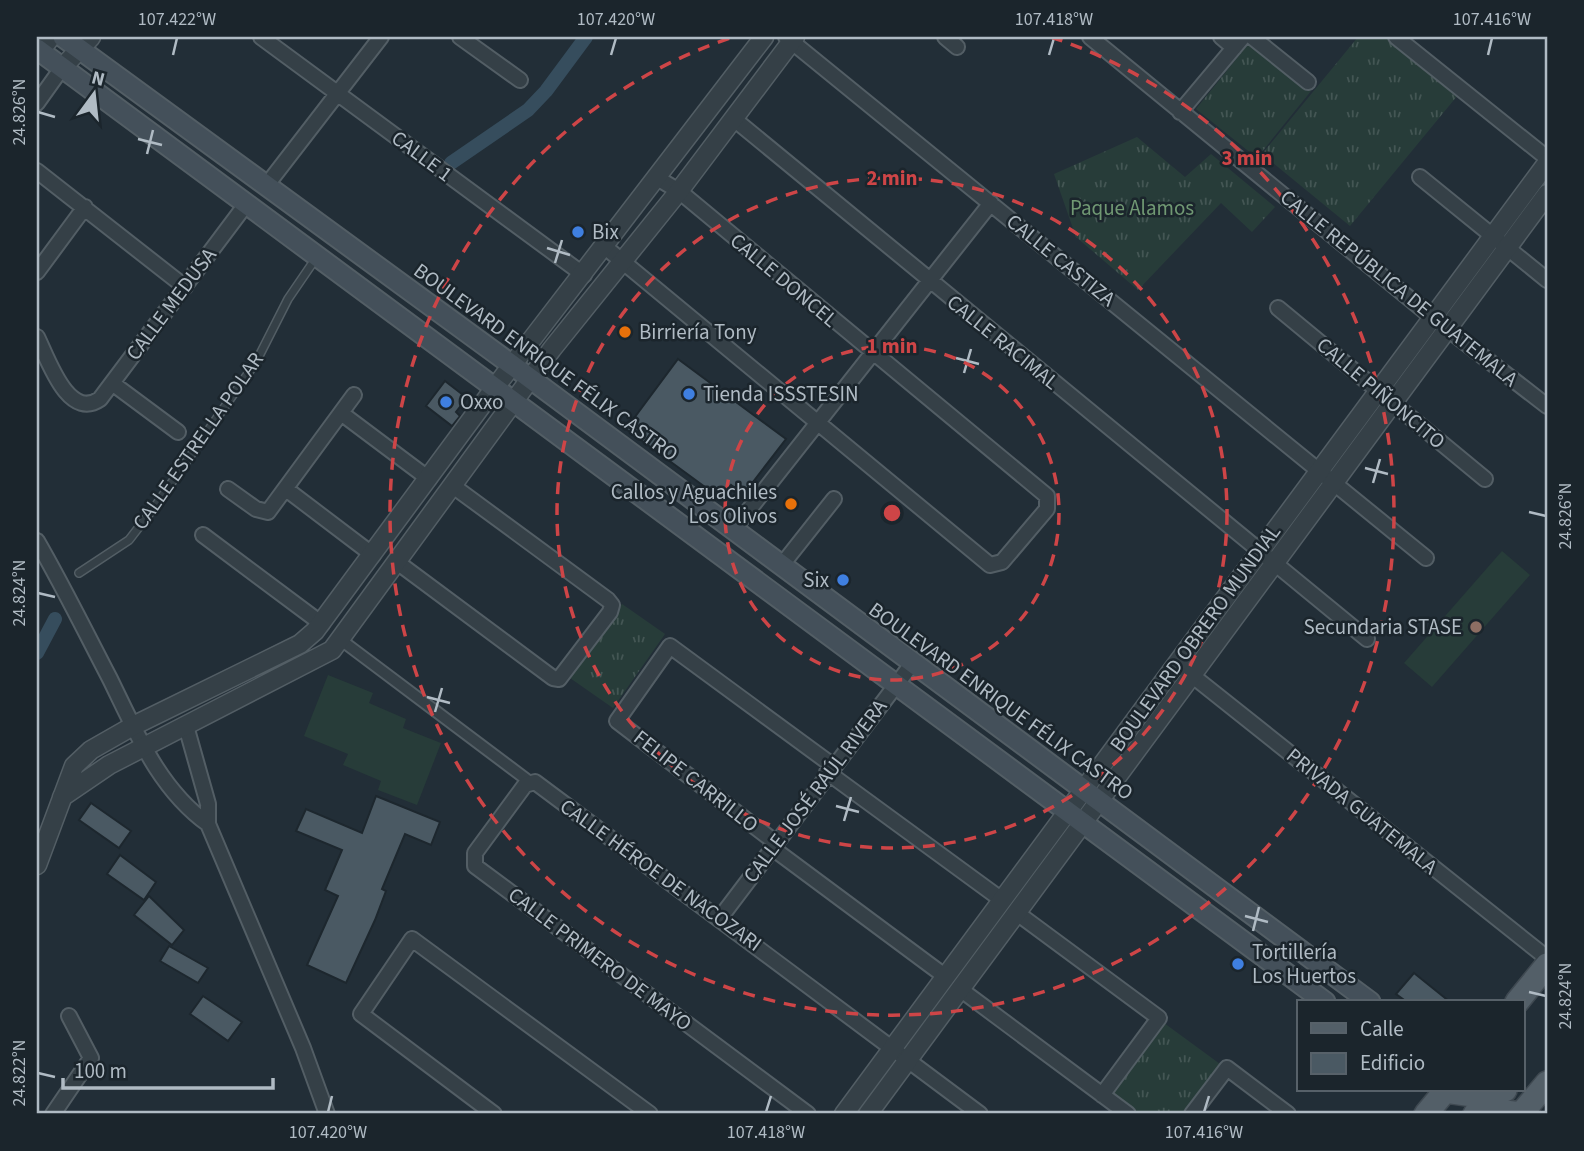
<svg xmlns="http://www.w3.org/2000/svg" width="1584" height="1151" font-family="'Source Sans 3',sans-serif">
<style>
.grass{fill:url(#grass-tufts)}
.pitch{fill:#273c39}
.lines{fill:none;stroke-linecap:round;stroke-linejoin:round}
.canal{stroke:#364d5d;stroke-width:14}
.building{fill:#4a5963;stroke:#1d272e;stroke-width:2}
.service-casing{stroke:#535e65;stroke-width:10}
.pedestrian-casing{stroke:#535e65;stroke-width:14}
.minor-casing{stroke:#535e65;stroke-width:18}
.tertiary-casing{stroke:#535e65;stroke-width:21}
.secondary-casing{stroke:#535e65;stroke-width:23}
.primary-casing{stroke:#3f4951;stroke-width:26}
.service{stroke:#354047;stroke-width:7}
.pedestrian{stroke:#354047;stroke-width:10}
.minor{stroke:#354047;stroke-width:14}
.tertiary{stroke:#354047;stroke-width:18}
.secondary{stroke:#44505a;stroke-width:19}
.primary{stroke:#535f68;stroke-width:23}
.ticks{fill:none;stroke:#b0bbc4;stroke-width:2.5}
.ring{fill:none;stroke:#ce4547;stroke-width:3.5;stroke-dasharray:12 9}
.shop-dot{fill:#3f7fe0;stroke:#1b252c;stroke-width:2.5}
.food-dot{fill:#e8710a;stroke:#1b252c;stroke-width:2.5}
.education-dot{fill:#8d6e63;stroke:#1b252c;stroke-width:2.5}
.labels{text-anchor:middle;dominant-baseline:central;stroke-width:5;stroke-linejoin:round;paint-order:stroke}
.street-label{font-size:21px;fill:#b0bbc4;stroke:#1b252c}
.park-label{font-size:21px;fill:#709873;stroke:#1b252c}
.poi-label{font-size:21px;fill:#b0bbc4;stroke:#1b252c;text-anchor:start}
.centre{fill:#ce4547;stroke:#1b252c;stroke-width:3.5}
.ring-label{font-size:21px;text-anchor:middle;font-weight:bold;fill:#ce4547;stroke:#1b252c;stroke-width:5;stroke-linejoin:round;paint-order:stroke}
.neatline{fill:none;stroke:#b0bbc4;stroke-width:2.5}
.ticks-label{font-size:18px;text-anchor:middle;fill:#b0bbc4}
</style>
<defs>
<pattern id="grass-tufts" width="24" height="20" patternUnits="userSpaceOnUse" patternTransform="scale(1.75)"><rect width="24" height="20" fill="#273c39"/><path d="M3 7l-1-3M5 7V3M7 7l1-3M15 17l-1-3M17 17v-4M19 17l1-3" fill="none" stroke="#445654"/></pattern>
</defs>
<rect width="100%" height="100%" fill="#222e37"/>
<!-- grass -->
<path class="grass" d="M1358,37H1387L1458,95L1350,226L1262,154Z
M1250,42L1311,91L1257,158L1196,109Z
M1137,137L1185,177L1211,154L1275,207L1252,232L1221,203L1138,290L1076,237L1054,174Z
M622,604L665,634L613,708L570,678Z
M1164,1023L1220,1064L1182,1114H1140L1112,1094Z"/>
<!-- pitch -->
<path class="pitch" d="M1502,551L1530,575L1432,687L1404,663Z
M328,675L373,693L369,703L406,719L403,728L441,743L417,805L378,790L381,781L343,765L348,754L304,736Z"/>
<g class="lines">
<!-- canal -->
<path class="canal" d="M451,163L528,110L546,91L586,37
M37,653L55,619"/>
</g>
<!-- building -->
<path class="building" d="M678,359L786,439L743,495L731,485L720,498L626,429Z
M445,381L467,398L456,412L460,416L452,426L426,406Z
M376,796L440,822L431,845L405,834L382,889L386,891L375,920L346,983L307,965L338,896L325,890L342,850L296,831L306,809L362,833Z
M91,803L131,831L119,848L79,820Z
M120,855L156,882L144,900L107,874Z
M149,896L184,930L172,945L134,915Z
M169,946L208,968L198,983L160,961Z
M1414,973L1450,1002H1407L1396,994Z
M203,996L242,1022L228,1041L190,1014Z"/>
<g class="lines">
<!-- service casing -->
<g class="service-casing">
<path id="service" d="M79,573L129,540L156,505L256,362L288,299L316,258"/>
</g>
<!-- pedestrian casing -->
<g class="pedestrian-casing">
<path id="pedestrian" d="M341,640L530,782"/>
</g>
<!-- minor casing -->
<g class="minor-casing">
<path id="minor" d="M261,37L584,275
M460,37L520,80
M786,37L1426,558
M945,37L957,47
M1090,37L1432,317L1547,406
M1221,37L1234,48
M1252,37L1308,82
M1396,37L1547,158
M37,103L62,68
M1180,112L1243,37
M734,119L1367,639
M37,171L185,287
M1420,177L1547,280
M266,186L381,37
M605,247L990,565L1002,562L1047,509V496L679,191L657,178
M37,272L85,207
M1278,308L1485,479
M37,337C48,359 68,421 100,399L247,203
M112,383L178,432
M341,413L429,479
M228,489L256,509L268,512L354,395
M286,489L373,555
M733,530L991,203
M203,535L322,624
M37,541C63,586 86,633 110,679C136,732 159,789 208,824
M397,562L553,678L559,679L610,612L612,605L608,600L453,486
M781,566L834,499
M1184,669L1547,958
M186,726L208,804V824L303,1048L327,1114
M827,772L1002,900
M775,842L617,721L670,646L832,765
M771,847L946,977
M1017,913L1159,1018L1102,1095
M720,918L912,664
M960,989L1128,1114
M53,1114L91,1058L69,1016
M494,1114L361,1014L412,939L650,1114
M808,1114L475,866V853L525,785L535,782L980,1114
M1192,1114L1227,1068L1288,1114"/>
</g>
<!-- tertiary casing -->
<g class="tertiary-casing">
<path id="tertiary" d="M40,51L51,37
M62,68L91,37
M62,797L109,765L332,650L552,349L679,191L795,37
M37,865L74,766L91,750L133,726L300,644L315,631L496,386L764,37
M844,1114L1547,163
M868,1114L1547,194"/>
</g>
<!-- secondary casing -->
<g class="secondary-casing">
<path id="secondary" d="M63,37L512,365L1370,1002
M37,49L1325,1002"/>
</g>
<!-- primary casing -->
<g class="primary-casing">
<path id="primary" d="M1517,1002L1547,965
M1445,1091L1473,1095L1505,1090
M1426,1114L1446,1090
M1475,1114L1496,1111L1522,1114
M1521,1114L1547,1083"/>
</g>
<!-- service -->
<use href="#service" class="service"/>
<!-- pedestrian -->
<use href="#pedestrian" class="pedestrian"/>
<!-- minor -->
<use href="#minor" class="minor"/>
<!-- tertiary -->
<use href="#tertiary" class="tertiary"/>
<!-- secondary -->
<use href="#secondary" class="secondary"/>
<!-- primary -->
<use href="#primary" class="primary"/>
</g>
<!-- ticks -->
<path class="ticks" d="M173,55L177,38M611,55L616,38M1049,55L1054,38M1488,55L1492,38M38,112L55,117M138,139L162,145M147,154L153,130M547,248L570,255M555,263L562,240M956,358L979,364M964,373L971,349M1365,468L1388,474M1373,483L1380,459M1529,512L1546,516M38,593L55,597M427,697L450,703M435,712L442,688M836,806L859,812M844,821L851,797M1245,916L1268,922M1253,931L1259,907M1529,992L1546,996M38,1073L55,1077M328,1112L332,1096M766,1112L771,1096M1204,1112L1209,1096"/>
<!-- distance rings -->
<g class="ring">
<circle cx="892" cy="513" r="167"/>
<circle cx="892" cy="513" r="335"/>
<path d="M1051 37A502 502 0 1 1 733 37"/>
</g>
<!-- markers -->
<g class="shop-dot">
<circle cx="578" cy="232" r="7"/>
<circle cx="689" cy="394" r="7"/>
<circle cx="446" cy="402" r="7"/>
<circle cx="843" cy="580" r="7"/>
<circle cx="1238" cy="964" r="7"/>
</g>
<g class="food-dot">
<circle cx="625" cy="332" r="7"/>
<circle cx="791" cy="504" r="7"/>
</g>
<circle class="education-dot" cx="1476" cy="627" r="7"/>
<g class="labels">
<!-- street labels -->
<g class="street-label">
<text transform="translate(422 156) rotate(37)">CALLE 1</text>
<text transform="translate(1061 260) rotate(39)">CALLE CASTIZA</text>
<text transform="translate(784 280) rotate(40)">CALLE DONCEL</text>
<text transform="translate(1399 288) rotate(39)">CALLE REPÚBLICA DE GUATEMALA</text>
<text transform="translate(171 304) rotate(-53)">CALLE MEDUSA</text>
<text transform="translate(1003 342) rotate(39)">CALLE RACIMAL</text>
<text transform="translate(546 362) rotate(36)">BOULEVARD ENRIQUE FÉLIX CASTRO</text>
<text transform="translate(1381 393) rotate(40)">CALLE PIÑONCITO</text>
<text transform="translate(198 441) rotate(-55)">CALLE ESTRELLA POLAR</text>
<text transform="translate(1195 638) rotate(-54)">BOULEVARD OBRERO MUNDIAL</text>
<text transform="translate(1001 701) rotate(36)">BOULEVARD ENRIQUE FÉLIX CASTRO</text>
<text transform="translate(696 781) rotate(38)">FELIPE CARRILLO</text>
<text transform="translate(815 791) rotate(-53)">CALLE JOSÉ RAÚL RIVERA</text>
<text transform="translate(1362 811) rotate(39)">PRIVADA GUATEMALA</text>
<text transform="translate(661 875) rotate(36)">CALLE HÉROE DE NACOZARI</text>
<text transform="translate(600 959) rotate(37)">CALLE PRIMERO DE MAYO</text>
</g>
<!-- park labels -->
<g class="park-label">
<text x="1132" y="208">Paque Alamos</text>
</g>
<!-- poi labels -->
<g class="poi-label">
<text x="592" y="232">Bix</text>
<text x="639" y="332">Birriería Tony</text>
<text x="703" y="394">Tienda ISSSTESIN</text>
<text x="460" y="402">Oxxo</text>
<text x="777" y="492" text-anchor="end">Callos y Aguachiles<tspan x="777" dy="24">Los Olivos</tspan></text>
<text x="829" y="580" text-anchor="end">Six</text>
<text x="1462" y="627" text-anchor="end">Secundaria STASE</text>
<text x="1252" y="952">Tortillería<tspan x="1252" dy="24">Los Huertos</tspan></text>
</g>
</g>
<circle cx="892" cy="513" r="10" class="centre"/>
<g class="ring-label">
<text x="1247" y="165">3 min</text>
<text x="892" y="185">2 min</text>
<text x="892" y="353">1 min</text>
</g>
<!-- border -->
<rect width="1584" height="1151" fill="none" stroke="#1b252c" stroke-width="77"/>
<!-- legend -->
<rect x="1297" y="1000" width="228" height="91" fill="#1b252c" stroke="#576169" stroke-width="2"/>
<rect x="1311" y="1023" width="35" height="10" fill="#535f68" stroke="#576169" stroke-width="2"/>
<text x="1360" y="1036" font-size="21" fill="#b0bbc4">Calle</text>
<rect x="1311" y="1053" width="35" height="21" fill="#4a5963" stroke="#576169" stroke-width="2"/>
<text x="1360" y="1070" font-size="21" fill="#b0bbc4">Edificio</text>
<!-- north arrow -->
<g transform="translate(94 94) rotate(15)" stroke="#1b252c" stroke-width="5" paint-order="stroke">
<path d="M0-5L12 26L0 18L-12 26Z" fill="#b0bbc4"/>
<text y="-10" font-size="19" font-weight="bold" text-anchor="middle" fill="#b0bbc4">N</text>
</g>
<!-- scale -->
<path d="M63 1078v10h210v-10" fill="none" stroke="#b0bbc4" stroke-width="3.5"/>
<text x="74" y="1078" font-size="21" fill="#b0bbc4" stroke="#1b252c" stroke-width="5" paint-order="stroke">100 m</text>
<rect x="38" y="38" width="1508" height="1074" class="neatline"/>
<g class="ticks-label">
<text x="177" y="25">107.422°W</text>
<text x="616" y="25">107.420°W</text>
<text x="1054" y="25">107.418°W</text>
<text x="1492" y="25">107.416°W</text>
<text transform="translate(19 112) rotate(-90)" y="6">24.826°N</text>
<text transform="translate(1565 516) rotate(-90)" y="6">24.826°N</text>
<text transform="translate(19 593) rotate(-90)" y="6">24.824°N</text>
<text transform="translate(1565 996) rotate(-90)" y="6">24.824°N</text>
<text transform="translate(19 1073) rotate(-90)" y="6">24.822°N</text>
<text x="328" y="1138">107.420°W</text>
<text x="766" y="1138">107.418°W</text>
<text x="1204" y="1138">107.416°W</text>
</g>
</svg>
